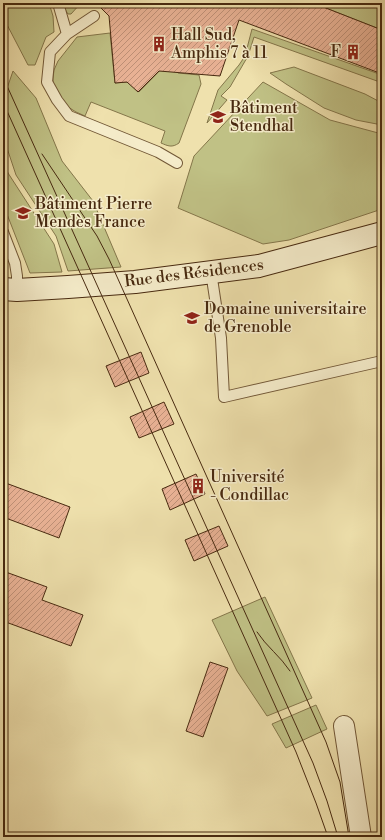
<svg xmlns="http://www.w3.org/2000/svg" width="385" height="840" font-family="'Libre Bodoni',serif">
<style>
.green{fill:#c0c185;stroke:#84764a}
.building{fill:url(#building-hatch);stroke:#482a10}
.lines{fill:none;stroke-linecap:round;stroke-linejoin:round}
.lane-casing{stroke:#725837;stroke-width:12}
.street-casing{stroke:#725837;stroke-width:22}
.secondary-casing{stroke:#482a10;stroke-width:24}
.lane{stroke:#f5ecca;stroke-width:10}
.street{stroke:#f5ecca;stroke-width:20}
.secondary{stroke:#f5ecca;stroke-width:22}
.tram{stroke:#482a10;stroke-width:1}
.labels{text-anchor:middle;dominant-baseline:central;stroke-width:3;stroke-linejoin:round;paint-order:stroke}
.poi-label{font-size:16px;fill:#482a10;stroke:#f5ecca;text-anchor:start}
.street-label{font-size:16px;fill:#482a10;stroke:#f5ecca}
</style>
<defs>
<pattern id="building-hatch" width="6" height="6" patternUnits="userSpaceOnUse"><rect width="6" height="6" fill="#e9b295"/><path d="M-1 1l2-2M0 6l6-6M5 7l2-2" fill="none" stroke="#bf9178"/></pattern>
</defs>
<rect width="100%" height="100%" fill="#efe1ad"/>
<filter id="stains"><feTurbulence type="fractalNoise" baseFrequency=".005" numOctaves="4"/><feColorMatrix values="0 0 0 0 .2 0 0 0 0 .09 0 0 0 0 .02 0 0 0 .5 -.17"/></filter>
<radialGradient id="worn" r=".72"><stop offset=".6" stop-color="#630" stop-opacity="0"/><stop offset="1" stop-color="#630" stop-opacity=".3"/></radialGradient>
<!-- green -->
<path class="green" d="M3,3H49L53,16L54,32L46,37L35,65H28L3,17Z
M63,3H81L71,14H68L66,11Z
M313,3H382V30Z
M252,29L382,75V84L377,81L254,37L248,56L230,87L221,96L227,100L207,123L218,90L239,65L245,56Z
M110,33L115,83L127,82L139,92L180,50L178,73L199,75L201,84L179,143C172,148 168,146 161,143L165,131L91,102L85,116L76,112L65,105L53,86V79L54,70L58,61L77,37Z
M294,67L365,94L382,103V125L356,120L324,108L286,84L270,73Z
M13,71L36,98L62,161L93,201L121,267L68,271L56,236L16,175L3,136V100Z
M263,82L330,120L382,134V209L289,240L263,244L178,208L194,156Z
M3,159L8,173L54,244L62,272L30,273L3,204Z
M265,597L312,698L267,716L237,671L212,620Z
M316,705L327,729L286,748L272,724Z"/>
<!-- building -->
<path class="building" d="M96,3H313L382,30V74L239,20L220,76L159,71L138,92L127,82L115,83L109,16Z
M141,352L149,373L115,387L106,366Z
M164,402L174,424L139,438L130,417Z
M196,474L205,494L170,510L162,489Z
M3,482L70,507L59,538L3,517Z
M219,526L228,546L194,561L185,540Z
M3,571L47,587L42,600L83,615L71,646L3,621Z
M210,662L228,668L203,737L186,731Z"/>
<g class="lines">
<!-- lane casing -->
<g class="lane-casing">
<path id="lane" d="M58,3L67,34
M94,16L67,34L50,52L47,82L57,100L69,116L158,152L177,163
M3,232L15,263L17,276V290
M211,272L221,338L224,397L382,361"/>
</g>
<!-- street casing -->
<g class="street-casing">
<path id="street" d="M344,726L361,837"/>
</g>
<!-- secondary casing -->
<g class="secondary-casing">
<path id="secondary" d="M3,289L17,290L68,287L135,282L259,266L382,233"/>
</g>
<!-- lane -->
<use href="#lane" class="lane"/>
<!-- street -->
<use href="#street" class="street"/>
<!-- secondary -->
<use href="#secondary" class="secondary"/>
<!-- tram -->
<path class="tram" d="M3,77L313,763L327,801L338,837
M3,102L296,752L316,803L328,837
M42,154L97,236L109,259L326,742L340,782L349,837
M257,632C266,646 281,657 290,671"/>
</g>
<!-- icons -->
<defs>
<g id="building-bare" transform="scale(1.2)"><path d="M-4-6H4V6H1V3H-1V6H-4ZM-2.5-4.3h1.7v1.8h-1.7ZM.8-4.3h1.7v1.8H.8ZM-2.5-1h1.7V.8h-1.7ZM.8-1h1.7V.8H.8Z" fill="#8f2418" stroke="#f5ecca" stroke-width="2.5" paint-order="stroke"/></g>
<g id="university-bare" transform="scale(1.2)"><path d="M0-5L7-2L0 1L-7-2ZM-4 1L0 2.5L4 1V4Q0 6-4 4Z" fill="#8f2418" stroke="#f5ecca" stroke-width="2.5" paint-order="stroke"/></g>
</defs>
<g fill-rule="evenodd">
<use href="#building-bare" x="159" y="44"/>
<use href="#building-bare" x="353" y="52"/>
<use href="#university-bare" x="218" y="117"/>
<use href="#university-bare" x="23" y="213"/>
<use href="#university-bare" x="192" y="318"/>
<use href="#building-bare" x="198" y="486"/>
</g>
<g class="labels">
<!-- poi labels -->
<g class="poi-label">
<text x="171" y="35">Hall Sud,<tspan x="171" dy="18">Amphis 7 à 11</tspan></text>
<text x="341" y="52" text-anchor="end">F</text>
<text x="230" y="108">Bâtiment<tspan x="230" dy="18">Stendhal</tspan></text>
<text x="35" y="204">Bâtiment Pierre<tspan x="35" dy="18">Mendès France</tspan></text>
<text x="204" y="309">Domaine universitaire<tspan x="204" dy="18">de Grenoble</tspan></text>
<text x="210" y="477">Université<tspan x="210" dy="18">- Condillac</tspan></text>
</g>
<!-- street labels -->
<g class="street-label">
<text transform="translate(194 273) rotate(-7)">Rue des Résidences</text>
</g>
</g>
<!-- margin -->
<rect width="385" height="840" fill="none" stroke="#efe1ad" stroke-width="16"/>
<rect x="4" y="4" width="377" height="832" fill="none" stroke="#482a10" stroke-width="2"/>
<rect x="8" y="8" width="369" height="824" fill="none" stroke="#482a10"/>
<rect width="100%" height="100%" filter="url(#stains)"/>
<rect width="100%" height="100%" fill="url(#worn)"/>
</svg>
